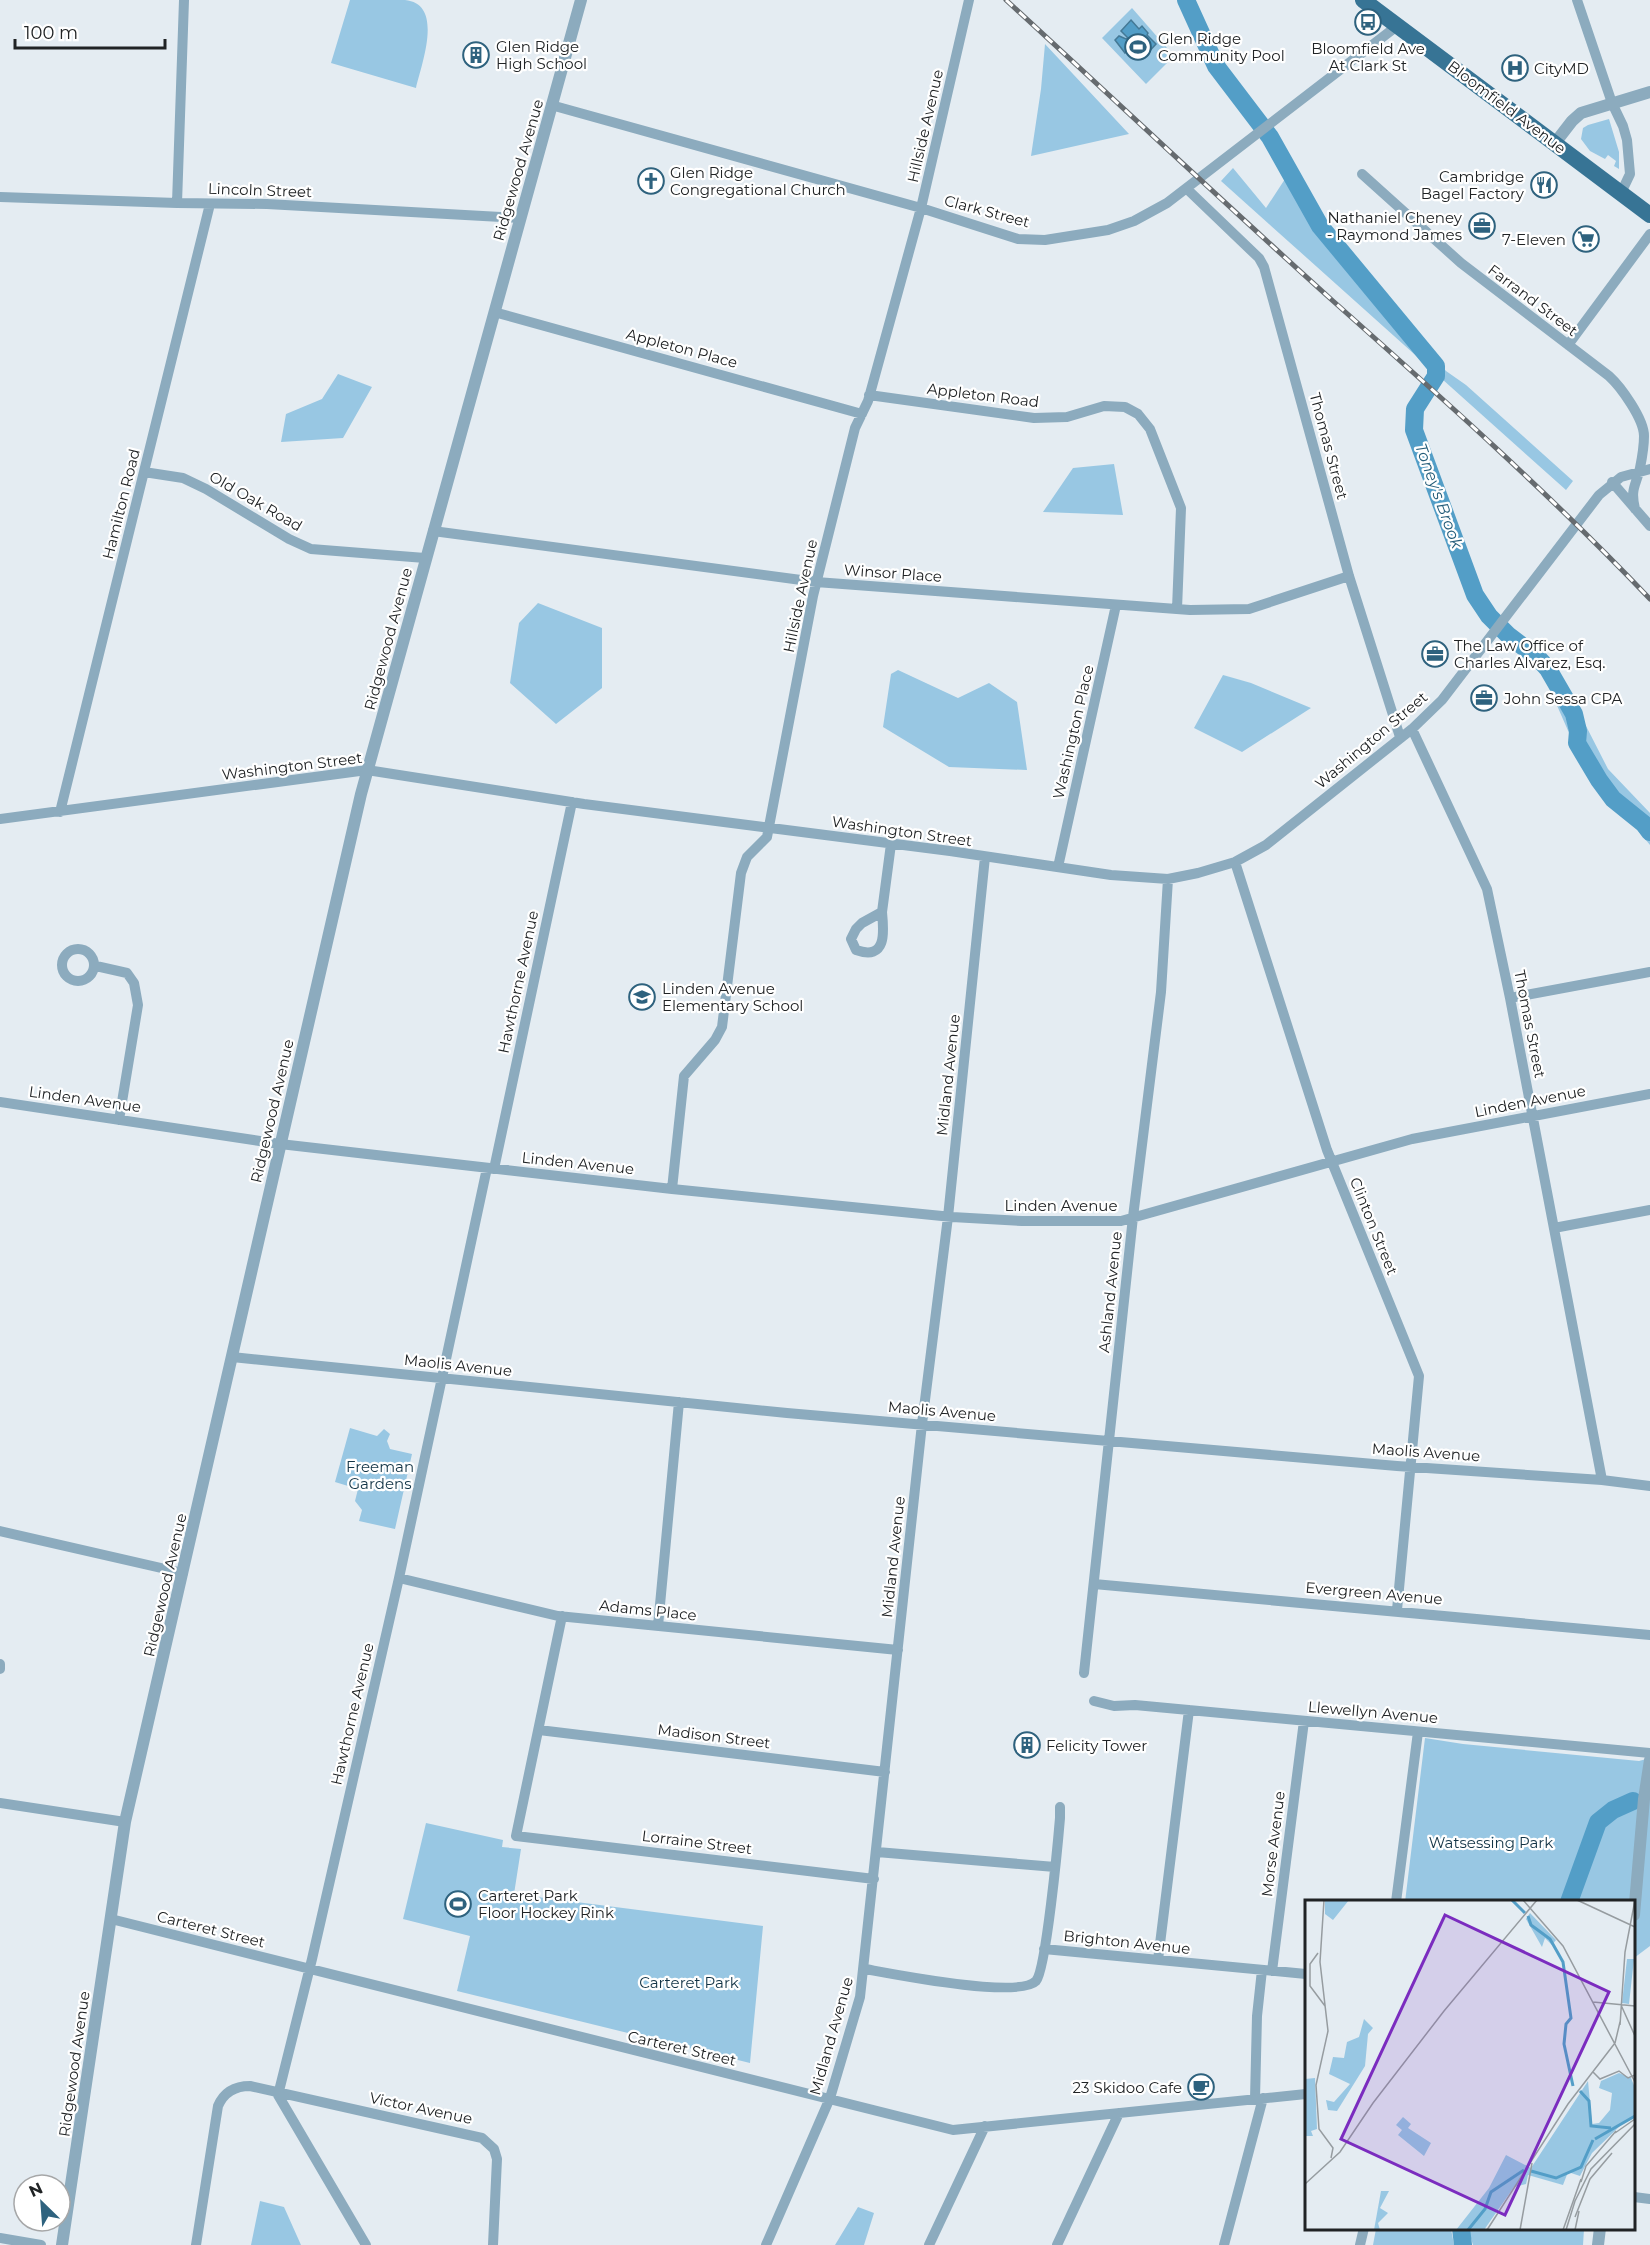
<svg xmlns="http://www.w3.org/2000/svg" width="1650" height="2245" font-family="Montserrat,sans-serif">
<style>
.green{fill:#98c7e3}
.water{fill:#539ec7;stroke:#447996;stroke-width:1.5}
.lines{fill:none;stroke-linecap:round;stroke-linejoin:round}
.river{stroke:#539ec7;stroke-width:18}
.minor{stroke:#8cabbe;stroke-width:10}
.tertiary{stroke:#8cabbe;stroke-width:12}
.primary{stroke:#377495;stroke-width:16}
.rail-casing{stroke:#666b6f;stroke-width:5}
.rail{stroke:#fff;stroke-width:3;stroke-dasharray:9;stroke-linecap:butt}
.labels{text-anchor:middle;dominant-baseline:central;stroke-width:4.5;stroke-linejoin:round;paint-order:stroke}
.poi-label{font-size:15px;fill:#202325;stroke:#fff;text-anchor:start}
.street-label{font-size:15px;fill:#202325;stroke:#fff}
.park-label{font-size:15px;fill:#123446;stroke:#fff}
.water-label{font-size:16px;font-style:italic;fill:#225b78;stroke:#fff}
.inset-river{fill:none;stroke:#539ec7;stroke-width:3}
.inset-road{fill:none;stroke:#969ca0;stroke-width:1.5}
.view{fill:#7b2cbf;fill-opacity:0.15;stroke:#7b2cbf;stroke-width:3}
.inset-edge{fill:none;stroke:#202325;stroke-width:3}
</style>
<rect width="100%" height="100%" fill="#e4ecf2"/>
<!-- green -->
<path class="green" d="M350,0C368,0 387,0 405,0C445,4 421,65 416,88L331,63Z
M1132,8L1174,56L1146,84L1102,38Z
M1045,44L1129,134L1031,156L1041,89Z
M1609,119L1619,152V169L1614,166L1616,161L1608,155L1605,159L1590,151L1581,139L1583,128L1588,125Z
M1233,168L1266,208L1285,179L1295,174L1324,228L1446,371L1466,385L1573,481L1566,490L1221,181Z
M338,374L372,387L343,438L281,442L286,414L322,399Z
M1114,464L1123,515L1043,512L1073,468Z
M538,603L602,628V688L556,724L510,683L519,623Z
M1553,666L1562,679L1608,769L1650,813V845L1589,772L1573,742L1548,685Z
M898,670L958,698L989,683L1017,702L1027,770L949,767L883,727L891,674Z
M1223,675L1251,683L1311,708L1242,752L1194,728Z
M350,1428L377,1436L384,1429L390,1434L387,1441L390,1449L412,1454L395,1529L359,1521L362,1510L355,1501L358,1489L335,1482Z
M1425,1738L1463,1744L1639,1761L1650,1758V1946L1634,1958V1902H1405Z
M426,1823L503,1840L502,1847L521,1849L514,1894L763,1926L750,2063L457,1991L470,1936L403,1919Z
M260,2201L284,2207L301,2245H251Z
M858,2207L874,2213L864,2245H835Z
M1376,2229H1451L1454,2245H1373Z
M1468,2229V2228L1584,2229L1583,2245H1473Z"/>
<!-- water -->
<path class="water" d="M1131,20L1139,29L1142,26L1148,33L1147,35L1156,44L1146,55L1134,44L1125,53L1115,40L1119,36L1126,39L1128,38L1121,31Z"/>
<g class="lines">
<!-- river -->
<path class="river" d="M1186,0L1216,66L1270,137L1320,226L1436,366V376L1415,409L1414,430L1475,595L1489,616L1508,635L1539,659L1548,669L1574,714L1578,731L1577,743L1599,780L1613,799L1644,824L1650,832
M1569,1902L1598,1822L1613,1810L1633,1801
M1461,2228L1463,2245"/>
<!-- minor -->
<path class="minor" d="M1577,0L1612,103L1623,126L1627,140L1630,174L1621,193
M551,105L921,208L1018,239L1045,240L1108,230L1134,221L1167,203L1397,26
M1362,174L1461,263L1609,376C1621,387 1644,419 1644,436C1644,446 1642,458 1640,468C1636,486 1630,488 1635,509
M1187,189L1259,258L1264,267L1349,576L1400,737
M0,197L177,203L267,204L520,218
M177,203L184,0
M494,312L862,414
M1568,345L1650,234
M869,395L1034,418L1067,417L1104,406L1125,407L1138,414L1150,429L1181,508L1177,609
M144,472L183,478L206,489L289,539L311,549L425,558
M1612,482L1650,526
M433,531L816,582L1190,610L1249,609L1349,576
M1412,729L1487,889L1510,998L1602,1480
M60,812L210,204
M0,819L367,770L584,804L950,851L1111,875L1168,879L1198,873L1235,862L1266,845L1412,729L1442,700L1599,495L1621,477L1650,469
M1235,862L1327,1150L1419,1376L1397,1610
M1058,867L1116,605
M882,912C884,932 887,961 856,950L851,939L856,929L862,923L882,912L891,844
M62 965a16 16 0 1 1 32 0a16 16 0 1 1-32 0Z
M96,966L127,973L134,983L138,1005L119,1120
M1510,998L1650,972
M0,1102L280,1144L672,1189L952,1217L1022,1221H1121L1412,1139L1650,1094
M494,1169L572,802
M672,1189L684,1076L715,1040L722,1027L741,873L747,857L767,837L813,596L855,428L868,401L921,208L969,0
M1554,1228L1650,1210
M232,1357L787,1413L1397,1466L1602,1480L1650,1486
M0,1531L183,1573
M399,1578L558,1616L898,1650
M1094,1584L1650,1635
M562,1616L516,1836L874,1879
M658,1626L679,1402
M0,1664V1669
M1084,1673L1133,1217L1161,992L1168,879
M1094,1701L1114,1706L1135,1705L1650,1753
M539,1730L885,1772
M0,1803L125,1822
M877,1852L1055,1867
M1396,1902L1418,1732
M111,1919L953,2130L1306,2094
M1044,1949L1306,1974
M1158,1960L1189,1710
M865,1969C893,1974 1018,1999 1036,1981C1046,1970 1058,1842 1060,1818V1807
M1272,1971L1304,1721
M1255,2099L1257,2016L1262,1970
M1634,2197L1650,2199
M0,2238L41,2245
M196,2245L218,2106C224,2092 235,2086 250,2086L482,2138L494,2149L497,2159L493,2245
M366,2245L278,2095L312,1959L399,1578L487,1168
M766,2245L830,2098L860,1997L922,1424L948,1217L985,857
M929,2245L985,2126
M1057,2245L1119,2113
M1224,2245L1263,2098
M1360,2245L1364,2228"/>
<!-- tertiary -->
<path class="tertiary" d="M1555,143L1572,121L1581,113L1650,92
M1634,1915L1644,1799L1650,1760
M62,2245L125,1822L361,794L581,0
M1598,2245L1600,2228"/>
<!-- primary -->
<path class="primary" d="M1363,0L1650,215"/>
<!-- rail casing -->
<g class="rail-casing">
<path id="rail" d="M1006,0C1115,100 1223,202 1333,301C1441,397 1550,494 1650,599"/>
</g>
<!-- rail -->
<use href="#rail" class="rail"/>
</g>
<!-- icons -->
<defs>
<g id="bus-ring" transform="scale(1.35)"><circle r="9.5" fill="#fff" stroke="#2e627e" stroke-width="1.5"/><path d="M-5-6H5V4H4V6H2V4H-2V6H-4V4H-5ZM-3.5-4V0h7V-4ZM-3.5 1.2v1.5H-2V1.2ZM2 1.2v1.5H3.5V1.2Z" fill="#2e627e"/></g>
<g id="stadium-ring" transform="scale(1.35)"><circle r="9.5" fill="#fff" stroke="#2e627e" stroke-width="1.5"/><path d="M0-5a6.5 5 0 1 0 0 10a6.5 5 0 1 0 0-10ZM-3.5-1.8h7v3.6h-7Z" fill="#2e627e"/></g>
<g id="building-ring" transform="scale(1.35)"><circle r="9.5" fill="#fff" stroke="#2e627e" stroke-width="1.5"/><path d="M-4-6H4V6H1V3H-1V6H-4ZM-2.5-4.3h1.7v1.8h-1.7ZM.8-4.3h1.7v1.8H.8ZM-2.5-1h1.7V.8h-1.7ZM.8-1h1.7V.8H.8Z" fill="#2e627e"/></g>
<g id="hospital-ring" transform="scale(1.35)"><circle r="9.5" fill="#fff" stroke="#2e627e" stroke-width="1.5"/><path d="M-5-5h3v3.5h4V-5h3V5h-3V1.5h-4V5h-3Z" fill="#2e627e"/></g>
<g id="church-ring" transform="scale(1.35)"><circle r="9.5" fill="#fff" stroke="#2e627e" stroke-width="1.5"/><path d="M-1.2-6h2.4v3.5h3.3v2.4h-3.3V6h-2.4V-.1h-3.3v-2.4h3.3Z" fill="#2e627e"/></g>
<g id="restaurant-ring" transform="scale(1.35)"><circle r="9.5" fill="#fff" stroke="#2e627e" stroke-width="1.5"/><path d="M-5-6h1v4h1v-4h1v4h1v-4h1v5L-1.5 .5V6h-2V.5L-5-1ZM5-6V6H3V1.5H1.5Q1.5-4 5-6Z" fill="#2e627e"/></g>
<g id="office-ring" transform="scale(1.35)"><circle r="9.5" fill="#fff" stroke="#2e627e" stroke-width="1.5"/><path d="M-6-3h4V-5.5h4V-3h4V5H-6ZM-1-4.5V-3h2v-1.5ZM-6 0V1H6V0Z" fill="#2e627e"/></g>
<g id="supermarket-ring" transform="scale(1.35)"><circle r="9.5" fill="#fff" stroke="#2e627e" stroke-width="1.5"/><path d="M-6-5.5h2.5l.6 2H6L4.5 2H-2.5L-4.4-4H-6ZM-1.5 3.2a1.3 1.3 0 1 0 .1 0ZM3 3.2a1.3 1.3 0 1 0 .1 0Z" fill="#2e627e"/></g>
<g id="school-ring" transform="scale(1.35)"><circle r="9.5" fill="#fff" stroke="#2e627e" stroke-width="1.5"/><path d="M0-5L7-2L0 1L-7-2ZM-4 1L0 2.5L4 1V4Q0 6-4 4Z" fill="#2e627e"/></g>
<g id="cafe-ring" transform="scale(1.35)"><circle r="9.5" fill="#fff" stroke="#2e627e" stroke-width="1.5"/><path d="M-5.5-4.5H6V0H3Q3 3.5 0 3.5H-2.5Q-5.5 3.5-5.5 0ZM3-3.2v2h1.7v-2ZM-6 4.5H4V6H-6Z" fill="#2e627e"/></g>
</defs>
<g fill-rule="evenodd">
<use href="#bus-ring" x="1368" y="22"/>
<use href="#stadium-ring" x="1138" y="47"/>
<use href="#building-ring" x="476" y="55"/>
<use href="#hospital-ring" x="1515" y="68"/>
<use href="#church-ring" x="651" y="181"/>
<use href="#restaurant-ring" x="1544" y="185"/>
<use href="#office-ring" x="1482" y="226"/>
<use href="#supermarket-ring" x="1586" y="239"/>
<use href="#office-ring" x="1435" y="654"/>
<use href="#office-ring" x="1484" y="698"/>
<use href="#school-ring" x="642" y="997"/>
<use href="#building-ring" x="1027" y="1745"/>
<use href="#stadium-ring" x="458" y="1904"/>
<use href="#cafe-ring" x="1201" y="2087"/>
</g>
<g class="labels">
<!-- poi labels -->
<g class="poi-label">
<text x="1158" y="38">Glen Ridge<tspan x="1158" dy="17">Community Pool</tspan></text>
<text x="496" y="46">Glen Ridge<tspan x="496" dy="17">High School</tspan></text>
<text x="1368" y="48" text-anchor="middle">Bloomfield Ave<tspan x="1368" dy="17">At Clark St</tspan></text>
<text x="1534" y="68">CityMD</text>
<text x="670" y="172">Glen Ridge<tspan x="670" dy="17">Congregational Church</tspan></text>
<text x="1524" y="176" text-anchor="end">Cambridge<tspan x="1524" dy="17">Bagel Factory</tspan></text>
<text x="1462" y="217" text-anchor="end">Nathaniel Cheney<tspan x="1462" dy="17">- Raymond James</tspan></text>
<text x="1566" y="239" text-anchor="end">7-Eleven</text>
<text x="1454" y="645">The Law Office of<tspan x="1454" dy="17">Charles Alvarez, Esq.</tspan></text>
<text x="1504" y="698">John Sessa CPA</text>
<text x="662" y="988">Linden Avenue<tspan x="662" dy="17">Elementary School</tspan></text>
<text x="1046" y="1745">Felicity Tower</text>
<text x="478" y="1895">Carteret Park<tspan x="478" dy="17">Floor Hockey Rink</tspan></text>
<text x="1182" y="2087" text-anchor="end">23 Skidoo Cafe</text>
</g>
<!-- street labels -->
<g class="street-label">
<text transform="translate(1507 107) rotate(37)">Bloomfield Avenue</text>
<text transform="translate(925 126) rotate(-77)">Hillside Avenue</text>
<text transform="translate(518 170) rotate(-74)">Ridgewood Avenue</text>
<text transform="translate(260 190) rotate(2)">Lincoln Street</text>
<text transform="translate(987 211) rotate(15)">Clark Street</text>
<text transform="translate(1533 300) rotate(37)">Farrand Street</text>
<text transform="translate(682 348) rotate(15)">Appleton Place</text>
<text transform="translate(983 395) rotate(7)">Appleton Road</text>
<text transform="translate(1329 446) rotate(75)">Thomas Street</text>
<text transform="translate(256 501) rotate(30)">Old Oak Road</text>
<text transform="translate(121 504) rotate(-76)">Hamilton Road</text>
<text transform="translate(893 573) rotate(4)">Winsor Place</text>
<text transform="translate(800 596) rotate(-78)">Hillside Avenue</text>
<text transform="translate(388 639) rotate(-75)">Ridgewood Avenue</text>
<text transform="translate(1073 732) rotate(-77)">Washington Place</text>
<text transform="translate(1371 740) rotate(-40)">Washington Street</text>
<text transform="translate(292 766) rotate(-7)">Washington Street</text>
<text transform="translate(902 831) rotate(8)">Washington Street</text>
<text transform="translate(518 982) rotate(-78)">Hawthorne Avenue</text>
<text transform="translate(1530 1024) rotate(79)">Thomas Street</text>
<text transform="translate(948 1075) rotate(-84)">Midland Avenue</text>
<text transform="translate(85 1099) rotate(8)">Linden Avenue</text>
<text transform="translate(1530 1101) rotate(-11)">Linden Avenue</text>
<text transform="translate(272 1111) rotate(-77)">Ridgewood Avenue</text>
<text transform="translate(578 1163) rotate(6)">Linden Avenue</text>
<text x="1061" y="1205">Linden Avenue</text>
<text transform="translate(1374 1226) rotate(68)">Clinton Street</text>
<text transform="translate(1110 1292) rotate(-84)">Ashland Avenue</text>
<text transform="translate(458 1365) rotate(6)">Maolis Avenue</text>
<text transform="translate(942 1411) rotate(5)">Maolis Avenue</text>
<text transform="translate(1426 1452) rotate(4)">Maolis Avenue</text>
<text transform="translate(893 1557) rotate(-84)">Midland Avenue</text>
<text transform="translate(165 1585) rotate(-77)">Ridgewood Avenue</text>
<text transform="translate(1374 1593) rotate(5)">Evergreen Avenue</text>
<text transform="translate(648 1610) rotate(6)">Adams Place</text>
<text transform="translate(1373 1712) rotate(5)">Llewellyn Avenue</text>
<text transform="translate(352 1714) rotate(-77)">Hawthorne Avenue</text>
<text transform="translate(714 1736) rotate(7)">Madison Street</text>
<text transform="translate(697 1842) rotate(7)">Lorraine Street</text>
<text transform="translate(1273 1844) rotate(-83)">Morse Avenue</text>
<text transform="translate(211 1929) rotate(14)">Carteret Street</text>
<text transform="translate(1127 1942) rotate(6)">Brighton Avenue</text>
<text transform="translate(831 2036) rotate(-74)">Midland Avenue</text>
<text transform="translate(682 2048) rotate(13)">Carteret Street</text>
<text transform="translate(74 2064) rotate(-82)">Ridgewood Avenue</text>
<text transform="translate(421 2108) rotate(12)">Victor Avenue</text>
</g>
<!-- park labels -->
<g class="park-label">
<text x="380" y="1466">Freeman<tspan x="380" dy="17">Gardens</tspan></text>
<text x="1491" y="1842">Watsessing Park</text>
<text x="689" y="1982">Carteret Park</text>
</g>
<!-- water labels -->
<g class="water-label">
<text transform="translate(1439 496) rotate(70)">Toney's Brook</text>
</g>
</g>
<!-- overview -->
<g transform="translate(1305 1900)">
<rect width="330" height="330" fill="#e4ecf2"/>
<path d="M44,0L28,20L20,14V1ZM225,13L251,40L247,45L240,38L237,47L221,19ZM322,59H329L324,104L317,103ZM59,119L68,128L63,134L60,166L32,211L23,210L21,200L29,202L45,184L24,174L28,157L39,158L42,142L54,137ZM314,173L326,178L330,188V218L317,224L287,253L275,276L263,272L258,285L223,275L221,284L209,287L179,330H151L184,288L201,255L226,268L283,181L287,224L294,223L305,210L307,193L294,188L296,181ZM10,178L12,229L6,231L8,236H0V179ZM98,217L106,224L103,228L126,243L119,256L93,235L97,230L91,225ZM76,291H84L75,308L83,313L73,323L75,330H69Z" fill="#98c7e3"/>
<path class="inset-river" d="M207,0L220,13M223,16L226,25L245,39L258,62L266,118L261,124L259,144L268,186M275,191L284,201L286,226L306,228M290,239L330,216M226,271L251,278L276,267L288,240M163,330L180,309L186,292L219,270"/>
<path class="inset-road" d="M19,0L15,62L23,131L11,185L14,229L28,248L26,258M218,0L258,46L330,182M272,0L330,27M13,53L5,64V86L20,106M288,102L330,106M316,105L330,136M315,125L320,52L330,0M310,143L315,122M288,172L295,179L314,171L323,178L330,175M310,233L330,219M276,282L281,266L311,231M0,284L35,252L68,203L139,111L232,0M270,317L285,279L307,253M182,330L263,204L310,143M215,330L227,263M258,330L276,279M261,330L270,301L286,269L330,224M270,330L274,311"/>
<path class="view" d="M140,15L304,92L200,315L36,239Z"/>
<rect width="330" height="330" class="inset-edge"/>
</g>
<!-- north arrow -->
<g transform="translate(42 2203) rotate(335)"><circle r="28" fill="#ffffff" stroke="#a6a7a8" stroke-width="1.5"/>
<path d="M0-4.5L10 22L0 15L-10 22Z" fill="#2e627e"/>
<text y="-9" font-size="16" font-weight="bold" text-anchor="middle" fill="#202325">N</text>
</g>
<!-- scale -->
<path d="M15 39v9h150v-9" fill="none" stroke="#202325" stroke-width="3"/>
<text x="24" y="39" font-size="18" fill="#202325" stroke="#ffffff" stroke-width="4.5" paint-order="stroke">100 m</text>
</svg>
